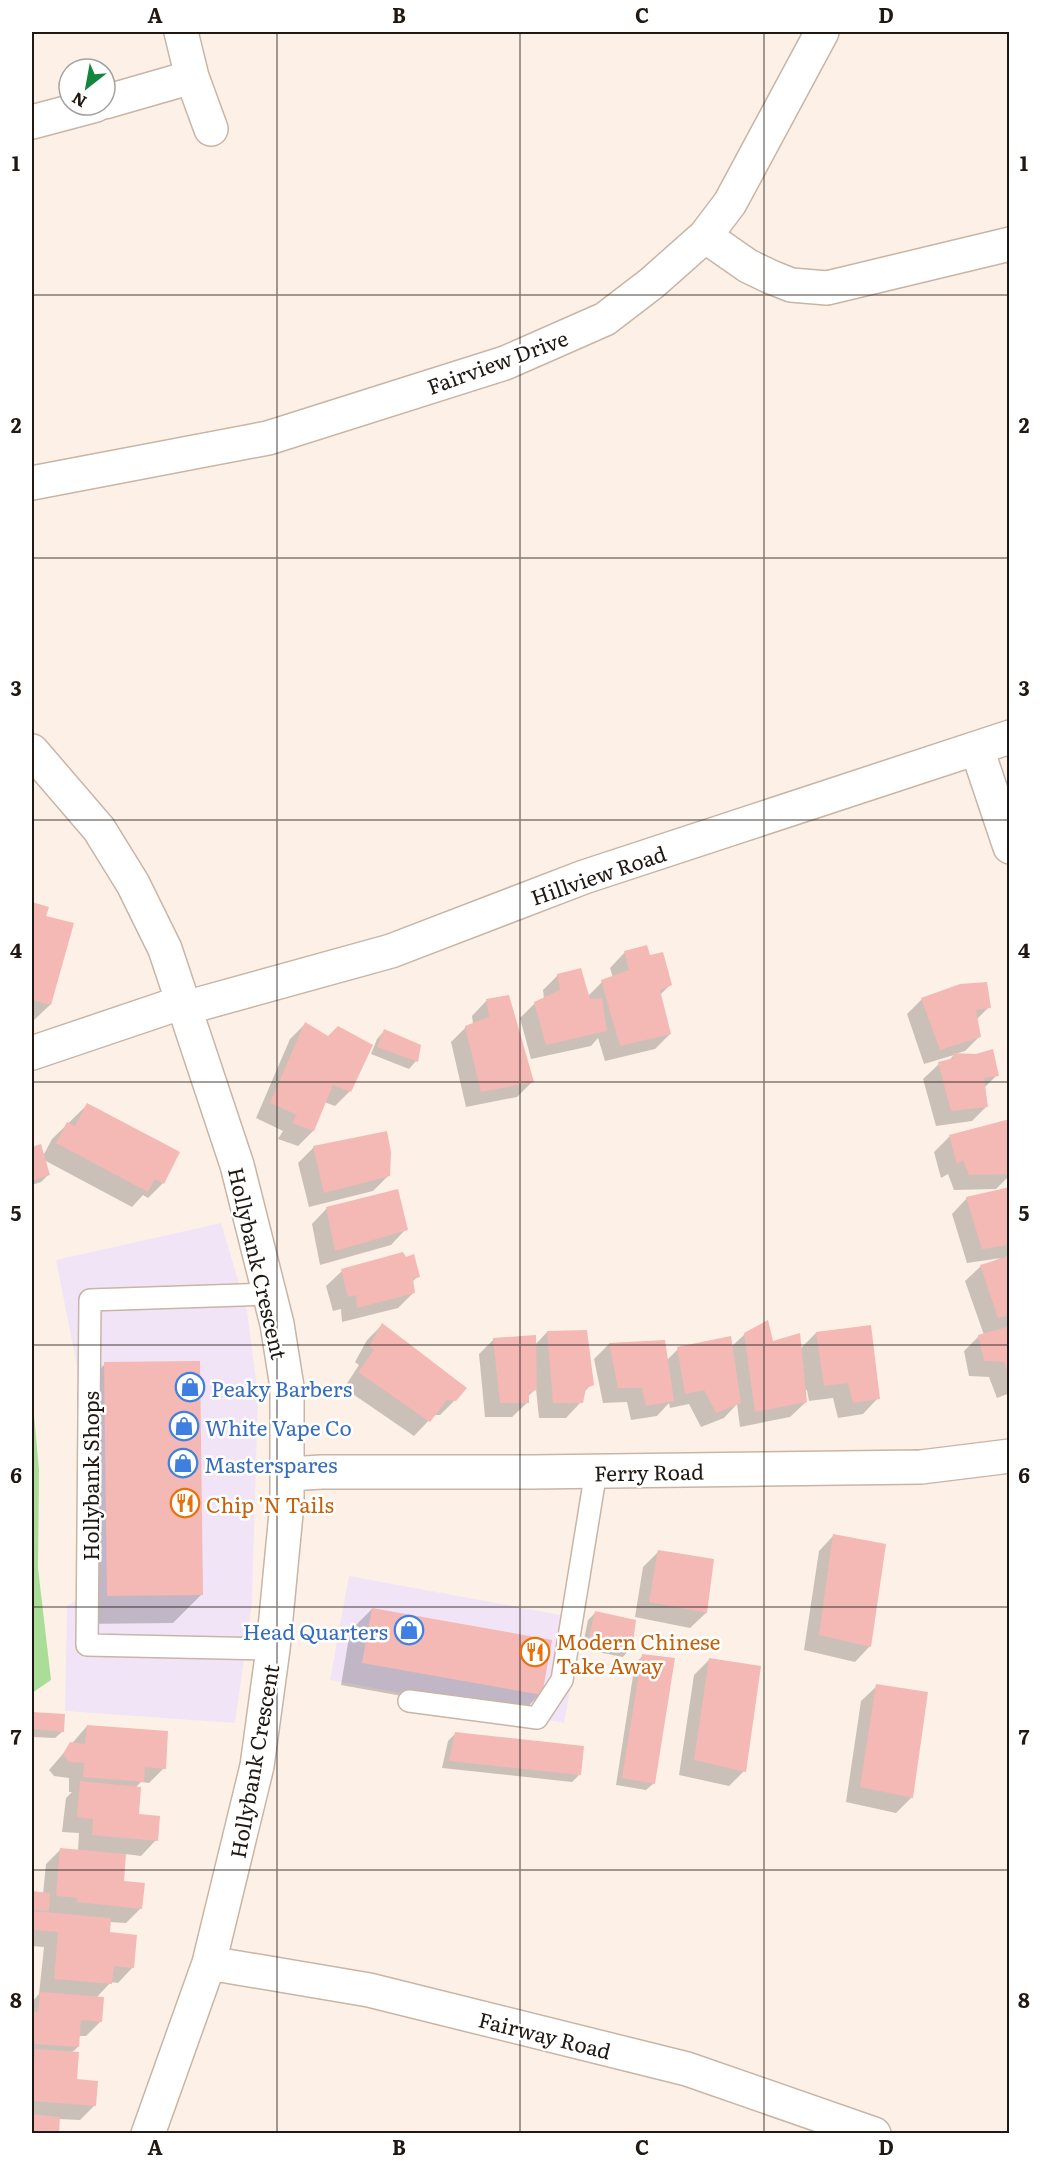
<svg xmlns="http://www.w3.org/2000/svg" width="1041" height="2165" font-family="Literata,serif">
<style>
.commercial{fill:#f2e4f7}
.green{fill:#aadd98}
.shadow{fill:#0003}
.building{fill:#f4b8b5}
.lines{fill:none;stroke-linecap:round;stroke-linejoin:round}
.lane-casing{stroke:#c8b5a6;stroke-width:24}
.street-casing{stroke:#c8b5a6;stroke-width:36}
.lane{stroke:#fff;stroke-width:21}
.street{stroke:#fff;stroke-width:33}
.grid{fill:none;stroke:#1f1813;stroke-width:1.5;stroke-opacity:0.55}
.labels{text-anchor:middle;dominant-baseline:central;stroke-width:5;stroke-linejoin:round;paint-order:stroke}
.street-label{font-size:21px;fill:#1f1813;stroke:#fff}
.shop-label{font-size:21px;fill:#366cbe;stroke:#fff;text-anchor:start}
.food-label{font-size:21px;fill:#c56008;stroke:#fff;text-anchor:start}
.neatline{fill:none;stroke:#1f1813;stroke-width:2}
.grid-label{font-size:20px;text-anchor:middle;font-weight:bold;fill:#1f1813}
</style>
<rect width="100%" height="100%" fill="#fdf1e7"/>
<!-- commercial -->
<path class="commercial" d="M221,1223L247,1310L258,1396L252,1602L235,1723L65,1711L67,1606L78,1599L77,1366L56,1260Z
M349,1576L583,1619L564,1723L330,1680Z"/>
<!-- green -->
<path class="green" d="M32,1393L39,1470L38,1568L51,1680L32,1693Z"/>
<!-- shadow -->
<path class="shadow" d="M32,903L47,908L44,917L50,1005L34,1020L32,1019Z
M625,952L648,957L670,985L660,995L670,1034L655,1049L605,1061L598,1038L591,1046L531,1059L520,1018L535,1003L544,999L543,990L558,975L588,996L602,982L613,978L610,968Z
M922,999L989,1007L976,1020L980,1036L965,1051L955,1054L997,1075L984,1088L987,1106L972,1121L936,1126L923,1079L939,1064L948,1061L954,1055L924,1064L907,1014Z
M487,1000L532,1082L517,1097L466,1107L451,1042L466,1027L473,1024L472,1016Z
M305,1024L350,1091L335,1106L324,1102L313,1131L298,1146L278,1139L283,1131L256,1118L290,1039Z
M384,1031L420,1046L416,1061L409,1069L371,1054L377,1039Z
M87,1105L163,1183L148,1198L143,1195L132,1207L44,1160L48,1175L41,1182L32,1185V1149L40,1146L43,1156L52,1139Z
M1010,1121V1175L996,1189L954,1190L948,1174L941,1178L934,1152L949,1137Z
M386,1133L388,1176L373,1191L309,1207L298,1163L313,1148Z
M1010,1188V1254L1004,1259L1010,1258V1393L997,1398L989,1377L969,1376L964,1351L979,1336L984,1335L965,1281L981,1266L1001,1258L967,1263L952,1214L967,1198Z
M327,1208L406,1229L391,1245L320,1265L312,1224Z
M342,1271L418,1276L412,1282L413,1293L398,1308L342,1322L341,1309L333,1311L326,1286Z
M382,1325L455,1400L440,1415H434L414,1436L344,1388L359,1365L355,1362L367,1340Z
M547,1332L592,1384L583,1393L581,1402L566,1418H539L536,1389L527,1397L528,1402L512,1417H485L479,1354L494,1339L535,1345Z
M816,1333L878,1398L863,1414L838,1418L833,1398L809,1401L807,1390L805,1391L806,1402L790,1417L740,1427L737,1404L724,1418L701,1427L689,1404L670,1408L669,1403L657,1416L631,1420L627,1402L603,1403L594,1359L609,1344L667,1360L678,1349L731,1347L745,1334L800,1349Z
M105,1364L201,1595L173,1623L80,1624L77,1392Z
M834,1535L870,1646L855,1662L804,1650L819,1551Z
M658,1552L712,1560L706,1613L690,1628L635,1617L643,1567Z
M372,1609L540,1694L518,1717L341,1685L350,1631Z
M595,1613L630,1649L623,1657L582,1649L588,1620Z
M643,1656L654,1783L646,1790L616,1785L635,1663Z
M710,1659L744,1771L729,1786L679,1775L694,1675Z
M877,1686L926,1694L911,1798L896,1813L846,1802L861,1701Z
M33,1713L63,1731L55,1738L32,1737Z
M87,1726L164,1768L149,1783L141,1782L135,1788L137,1816L156,1840L141,1856L125,1854L122,1883L141,1908L126,1923L109,1922L108,1933L133,1967L118,1983L111,1982L96,1998L101,2021L86,2036H78V2047L71,2053L76,2080L95,2105L80,2120L59,2119L57,2134H32V2002L39,1994L44,1947L32,1946V1893L43,1894L46,1864L61,1849L78,1851L79,1833L62,1832L66,1798L72,1792H69V1778L54,1776L49,1770Z
M456,1733L579,1775L572,1782L442,1768L448,1741Z"/>
<!-- building -->
<path class="building" d="M32,902L49,907L46,916L74,923L51,1005L32,1000Z
M647,945L650,955L663,952L672,985L660,990L671,1034L620,1046L601,980L629,970L624,951Z
M581,968L590,999L602,998L607,1031L546,1045L534,1002L560,990L557,974Z
M987,982L991,1008L976,1010L981,1037L940,1050L921,998L960,984Z
M509,995L534,1082L481,1092L465,1026L489,1017L486,999Z
M305,1022L328,1036L338,1026L373,1045L351,1092L333,1085L314,1131L292,1123L297,1115L270,1103Z
M384,1029L421,1045L418,1062L377,1047Z
M993,1049L999,1076L984,1078L988,1107L951,1111L938,1062L954,1058L953,1053L976,1054Z
M87,1103L180,1152L164,1184L155,1179L148,1192L56,1143L67,1122L75,1126Z
M1010,1119V1174L969,1175L963,1160L957,1164L949,1135Z
M387,1131L391,1152L390,1176L324,1193L313,1146Z
M41,1144L50,1175L34,1180L32,1147Z
M1010,1187V1245L982,1249L966,1197Z
M398,1189L408,1230L335,1251L326,1207Z
M403,1252L406,1257L414,1254L420,1277L413,1279L415,1293L357,1308L356,1295L348,1297L341,1269Z
M1010,1256V1315L998,1318L980,1265Z
M768,1320L773,1341L800,1333L807,1402L755,1412L744,1333Z
M382,1323L467,1388L456,1401L447,1400L430,1422L358,1372L374,1350L369,1346Z
M871,1325L880,1399L853,1403L848,1383L824,1386L816,1332Z
M1010,1326V1376H1009L1004,1362L984,1361L978,1335Z
M587,1330L594,1385L586,1388L583,1403H553L547,1331Z
M536,1335L537,1390L529,1392V1403H500L493,1338Z
M731,1336L741,1403L716,1413L704,1390L685,1394L677,1347Z
M665,1340L674,1401L646,1406L642,1388H618L609,1343Z
M200,1361L203,1595L107,1596L104,1362Z
M833,1534L886,1544L871,1647L819,1635Z
M658,1550L714,1559L707,1613L649,1602Z
M372,1608L552,1640L542,1695L362,1663Z
M595,1611L636,1620L632,1650L588,1642Z
M642,1654L675,1658L655,1784L622,1778Z
M709,1658L761,1666L746,1772L694,1760Z
M876,1684L928,1692L913,1798L860,1787Z
M32,1712L65,1714L64,1732L32,1729Z
M87,1725L168,1731L166,1769L145,1767L144,1782L83,1777L84,1763L69,1762L63,1754L70,1742L85,1744Z
M455,1732L584,1746L581,1775L449,1761Z
M80,1781L141,1787L139,1814L160,1816L158,1841L92,1835L93,1819L77,1817Z
M60,1848L126,1854L124,1881L145,1883L142,1909L77,1902L78,1898L56,1896Z
M32,1891L50,1893L49,1911L32,1910Z
M32,1911L111,1918L110,1932L137,1935L134,1968L114,1966L112,1984L54,1979L58,1932L32,1930Z
M40,1992L104,1997L102,2022L81,2020L79,2047L35,2044V2041H32V2012H38Z
M35,2049L79,2052L77,2079L98,2081L96,2106L32,2101Z
M32,2114L60,2117L59,2134H32Z"/>
<g class="lines">
<!-- lane casing -->
<g class="lane-casing">
<path id="lane" d="M268,1294L90,1300L87,1645L273,1649
M409,1701L537,1718L562,1680L596,1471"/>
</g>
<!-- street casing -->
<g class="street-casing">
<path id="street" d="M181,32L192,77L211,129
M105,102L192,77
M32,122L96,105
M705,236L748,266L771,277L791,285L827,288L1010,244
M32,483L268,438L505,363L605,319L652,283L705,236L730,203L822,32
M977,749L1010,847
M32,751L99,829L133,884L165,949L237,1165L277,1324L287,1387V1503L273,1649L257,1766L209,1963L148,2134
M185,1008L391,951L584,877L1010,737
M32,1053L183,1002
M288,1474L322,1472H533L921,1467L1010,1456
M209,1963L369,1990L687,2069L874,2134"/>
</g>
<!-- lane -->
<use href="#lane" class="lane"/>
<!-- street -->
<use href="#street" class="street"/>
</g>
<!-- grid -->
<path class="grid" d="M277,32V2134M520,32V2134M764,32V2134M32,295H1010M32,558H1010M32,820H1010M32,1082H1010M32,1345H1010M32,1607H1010M32,1870H1010"/>
<!-- icons -->
<defs>
<g id="shop-ring" transform="scale(1.5)"><circle r="9.5" fill="#fff" stroke="#3f7fe0" stroke-width="1.5"/><path d="M-5-2.5h2.3a2.7 3.5 0 0 1 5.4 0H5L5.5 6h-11ZM-1.5-2.5h3a1.5 2.3 0 0 0-3 0Z" fill="#3f7fe0"/></g>
<g id="restaurant-ring" transform="scale(1.5)"><circle r="9.5" fill="#fff" stroke="#e8710a" stroke-width="1.5"/><path d="M-5-6h1v4h1v-4h1v4h1v-4h1v5L-1.5 .5V6h-2V.5L-5-1ZM5-6V6H3V1.5H1.5Q1.5-4 5-6Z" fill="#e8710a"/></g>
</defs>
<g fill-rule="evenodd">
<use href="#shop-ring" x="190" y="1387"/>
<use href="#shop-ring" x="184" y="1426"/>
<use href="#shop-ring" x="183" y="1463"/>
<use href="#restaurant-ring" x="185" y="1503"/>
<use href="#shop-ring" x="409" y="1630"/>
<use href="#restaurant-ring" x="535" y="1652"/>
</g>
<g class="labels">
<!-- street labels -->
<g class="street-label">
<text transform="translate(497 361) rotate(-20)">Fairview Drive</text>
<text transform="translate(598 874) rotate(-19)">Hillview Road</text>
<text transform="translate(259 1263) rotate(77)">Hollybank Crescent</text>
<text transform="translate(649 1471) rotate(-1)">Ferry Road</text>
<text transform="translate(89 1476) rotate(-90)">Hollybank Shops</text>
<text transform="translate(253 1761) rotate(-80)">Hollybank Crescent</text>
<text transform="translate(545 2034) rotate(14)">Fairway Road</text>
</g>
<!-- shop labels -->
<g class="shop-label">
<text x="211" y="1387">Peaky Barbers</text>
<text x="205" y="1426">White Vape Co</text>
<text x="204" y="1463">Masterspares</text>
<text x="388" y="1630" text-anchor="end">Head Quarters</text>
</g>
<!-- food labels -->
<g class="food-label">
<text x="206" y="1503">Chip 'N Tails</text>
<text x="556" y="1640">Modern Chinese<tspan x="556" dy="24">Take Away</tspan></text>
</g>
</g>
<!-- border -->
<rect width="1041" height="2165" fill="none" stroke="#ffffff" stroke-width="66"/>
<!-- north arrow -->
<g transform="translate(87 87) rotate(211)"><circle r="28" fill="#ffffff" stroke="#a5a3a1" stroke-width="1.5"/>
<path d="M0-4.5L10 22L0 15L-10 22Z" fill="#13863e"/>
<text y="-9" font-size="16" font-weight="bold" text-anchor="middle" fill="#1f1813">N</text>
</g>
<rect x="33" y="33" width="975" height="2099" class="neatline"/>
<g class="grid-label">
<text x="155" y="23">A</text>
<text x="399" y="23">B</text>
<text x="642" y="23">C</text>
<text x="886" y="23">D</text>
<text x="16" y="171">1</text>
<text x="1024" y="171">1</text>
<text x="16" y="433">2</text>
<text x="1024" y="433">2</text>
<text x="16" y="696">3</text>
<text x="1024" y="696">3</text>
<text x="16" y="958">4</text>
<text x="1024" y="958">4</text>
<text x="16" y="1221">5</text>
<text x="1024" y="1221">5</text>
<text x="16" y="1483">6</text>
<text x="1024" y="1483">6</text>
<text x="16" y="1745">7</text>
<text x="1024" y="1745">7</text>
<text x="16" y="2008">8</text>
<text x="1024" y="2008">8</text>
<text x="155" y="2155">A</text>
<text x="399" y="2155">B</text>
<text x="642" y="2155">C</text>
<text x="886" y="2155">D</text>
</g>
</svg>
